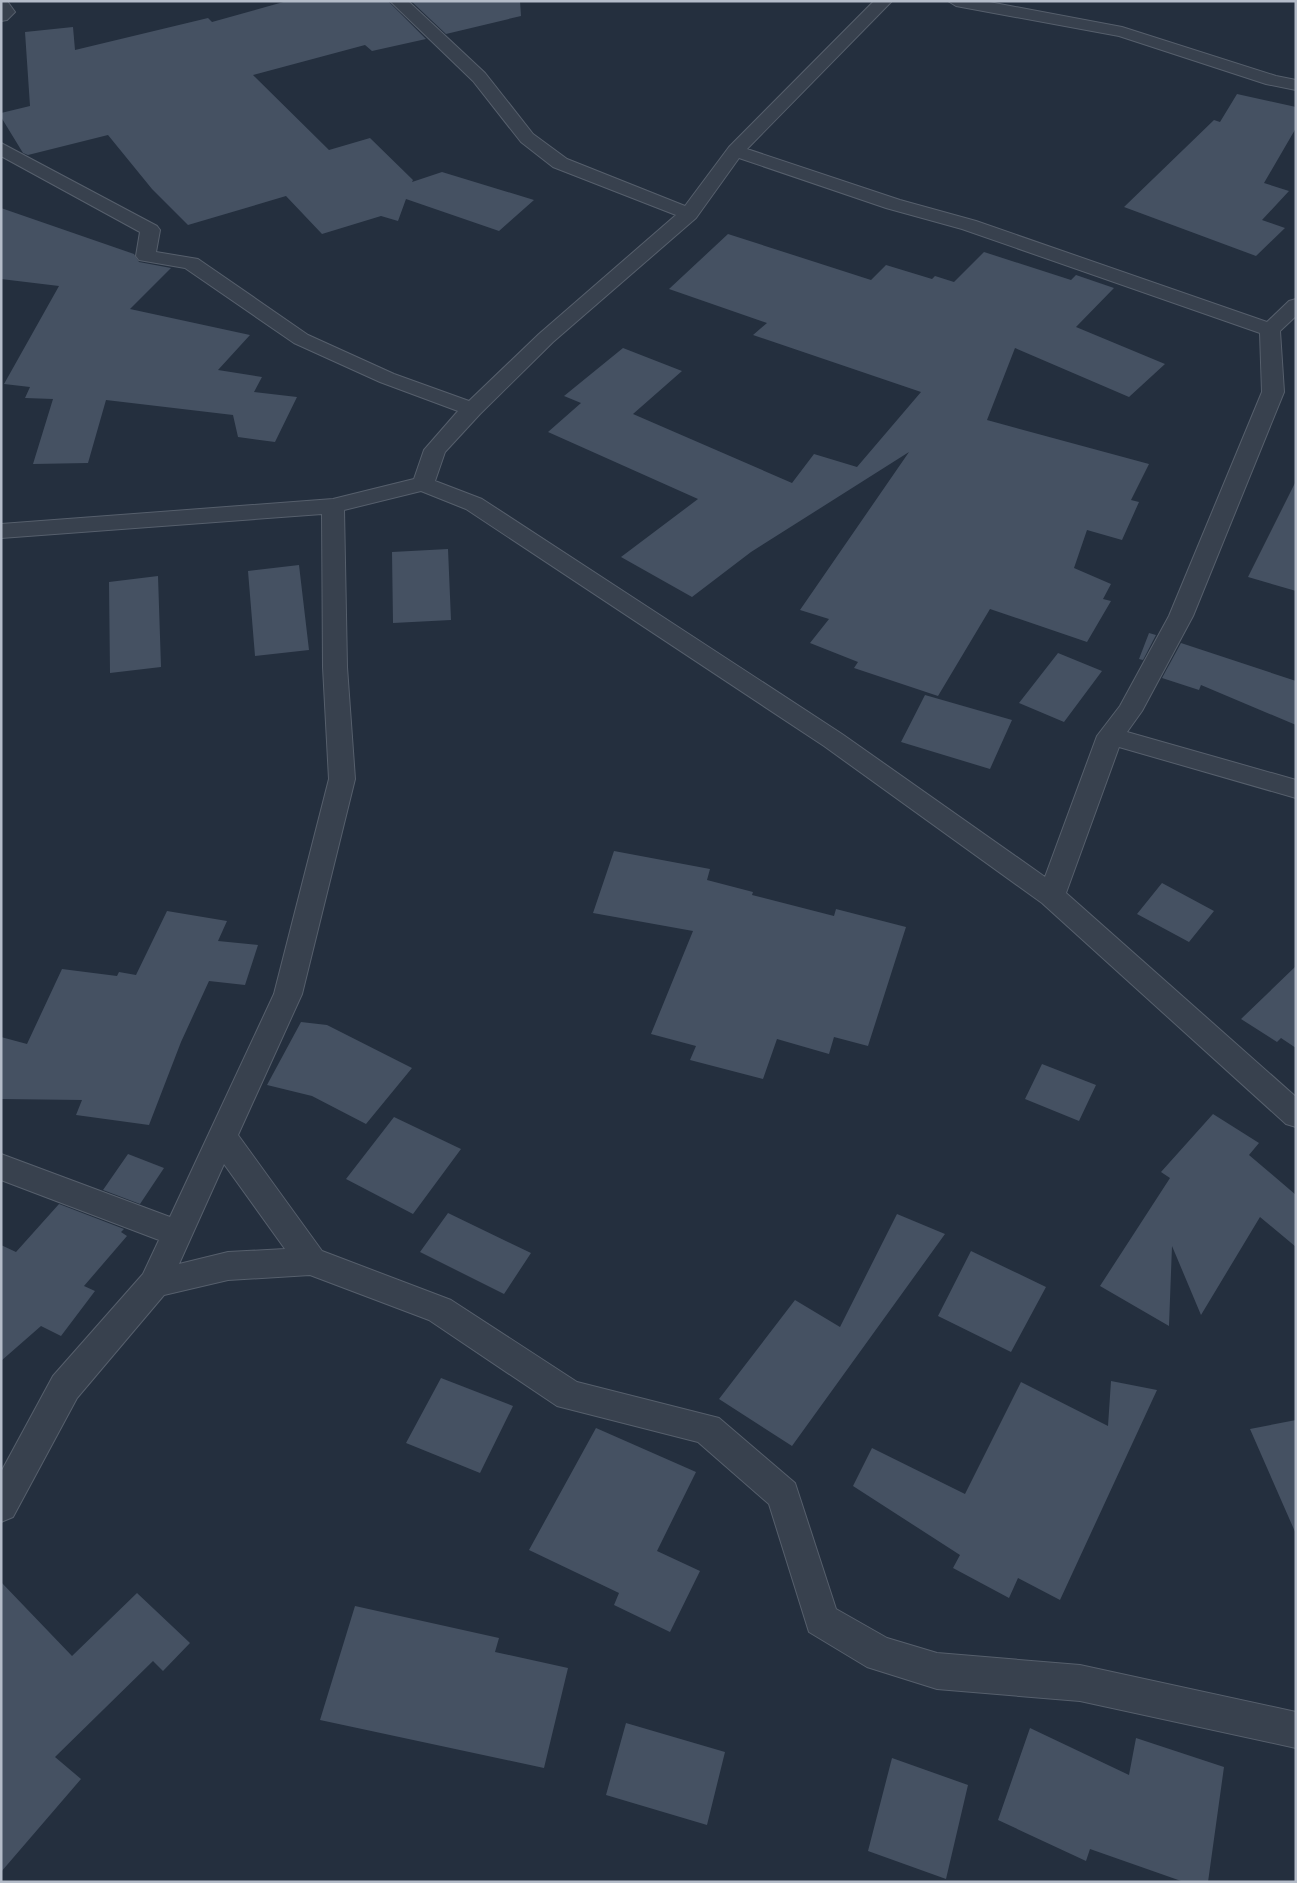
<svg xmlns="http://www.w3.org/2000/svg" width="1297" height="1883" font-family="Barlow,sans-serif">
<style>
.building{fill:#455162}
.lines{fill:none;stroke-linecap:round;stroke-linejoin:round}
.street-casing{stroke:#565f6c;stroke-width:2}
.street{fill:#38414e;fill-rule:evenodd}
</style>
<rect width="100%" height="100%" fill="#242f3e"/>
<!-- building -->
<path class="building" d="M287,1H388L426,39L372,51L365,45L253,75L329,150L370,138L413,180L412,182L442,172L534,200L499,231L406,199L398,221L381,216L322,234L286,196L188,225L152,189L108,135L28,155L23,153L1,117V113L30,106L25,32L73,27L75,50L208,18L212,22Z
M411,1H520L521,16L446,34Z
M1237,94L1296,107V128L1264,183L1289,191L1262,220L1285,228L1256,256L1124,207L1214,120L1220,122Z
M1,208L134,254L139,262L171,268L130,309L250,335L218,370L262,377L254,392L297,397L275,442L238,437L233,415L106,400L88,463L33,464L53,399L25,398L30,387L4,384L59,286L1,279Z
M728,234L871,280L886,265L932,279L935,276L954,282L984,252L1071,280L1076,275L1114,288L1076,327L1165,364L1129,397L1015,348L987,420L1149,464L1131,500L1139,502L1122,540L1087,530L1074,568L1111,584L1103,599L1111,601L1087,642L990,609L938,696L854,668L858,662L810,643L829,619L800,610L909,452L751,552L692,597L621,557L698,499L548,432L581,403L564,396L623,348L682,371L633,414L792,483L814,454L857,467L921,392L753,335L767,323L669,289Z
M1296,481V591L1248,577Z
M448,549L451,620L393,623L392,552Z
M299,565L309,650L255,656L248,571Z
M158,576L161,667L110,673L109,582Z
M1149,633L1156,635L1143,660L1139,659Z
M1181,643L1296,681V725L1201,685L1199,690L1162,678Z
M1058,653L1102,671L1064,722L1019,703Z
M925,695L1012,720L990,769L901,742Z
M614,851L710,869L707,880L753,892L752,895L834,916L836,909L906,927L868,1046L834,1037L829,1054L777,1039L763,1079L690,1060L696,1046L651,1034L693,931L593,913Z
M1162,883L1214,911L1189,942L1137,914Z
M167,911L227,921L218,941L258,945L245,985L209,981L181,1042L149,1125L76,1115L82,1100L1,1099V1037L27,1044L62,969L117,976L119,972L136,975Z
M1296,966V1048L1281,1038L1277,1042L1241,1019Z
M301,1022L327,1025L412,1068L366,1124L312,1096L267,1085Z
M1042,1064L1096,1085L1079,1121L1025,1099Z
M1213,1114L1259,1143L1249,1155L1296,1195V1247L1260,1217L1201,1315L1172,1246L1169,1326L1100,1286L1170,1178L1161,1172Z
M394,1117L461,1149L413,1214L346,1179Z
M128,1154L164,1168L140,1204L103,1190Z
M59,1204L124,1229L121,1232L127,1236L84,1286L95,1291L61,1336L41,1326L1,1361V1245L16,1252Z
M448,1213L531,1253L504,1294L420,1252Z
M897,1214L945,1234L792,1446L719,1399L795,1300L840,1327Z
M971,1251L1046,1287L1011,1352L938,1316Z
M441,1378L513,1406L480,1473L406,1443Z
M1111,1381L1157,1390L1060,1600L1018,1578L1009,1598L953,1568L960,1555L853,1486L872,1448L965,1494L1021,1382L1108,1426Z
M1296,1420V1534L1250,1429Z
M596,1428L696,1472L657,1551L700,1571L670,1632L614,1605L619,1593L529,1550Z
M1,1582L72,1656L137,1593L190,1643L163,1671L153,1661L55,1757L81,1779L1,1872Z
M355,1606L499,1638L495,1652L568,1668L544,1768L320,1720Z
M626,1723L725,1752L707,1825L606,1795Z
M1030,1728L1129,1775L1136,1738L1224,1767L1208,1882H1184L1090,1849L1086,1861L998,1820Z
M892,1758L968,1785L946,1879L868,1851Z"/>
<g class="lines">
<!-- street casing -->
<g class="street-casing">
<path id="street" d="M1,1H7L15,12L7,20L1,21Z
M390,1H408L485,73L533,134L567,159L685,206L729,147L874,1H892L747,149L900,200L976,221L1267,322L1289,301L1296,299V316L1280,331L1284,392L1193,616L1142,711L1127,732L1296,780V798L1119,747L1066,893L1296,1097V1127L1286,1124L1042,903L824,746L466,509L421,491L344,510L347,667L355,779L302,994L238,1135L322,1251L451,1300L577,1382L719,1418L795,1483L836,1609L887,1638L937,1653L1080,1665L1296,1712V1748L1080,1701L937,1689L867,1667L809,1632L769,1504L698,1442L557,1406L429,1320L310,1275L228,1280L164,1295L77,1398L13,1517L1,1522V1472L53,1376L143,1274L159,1240L1,1180V1154L170,1217L274,994L329,779L323,667L322,514L1,538V524L333,499L414,479L424,450L458,411L380,382L294,343L185,268L139,260L136,256L140,232L1,156V143L157,226L160,230L156,252L198,259L308,335L394,374L469,401L539,334L676,215L553,167L521,142L473,81ZM739,158L886,208L962,229L1260,333L1262,392L1169,616L1120,706L1097,736L1045,877L842,734L482,499L435,481L445,452L480,414L553,342L696,218ZM224,1164L285,1249L228,1252L179,1264Z
M948,1H984L1122,27L1276,76L1296,80V90L1266,84L1119,36L956,6Z"/>
</g>
<!-- street -->
<use href="#street" class="street"/>
</g>
<!-- border -->
<rect width="1297" height="1883" fill="none" stroke="#b4bcc9" stroke-width="5"/>
</svg>
